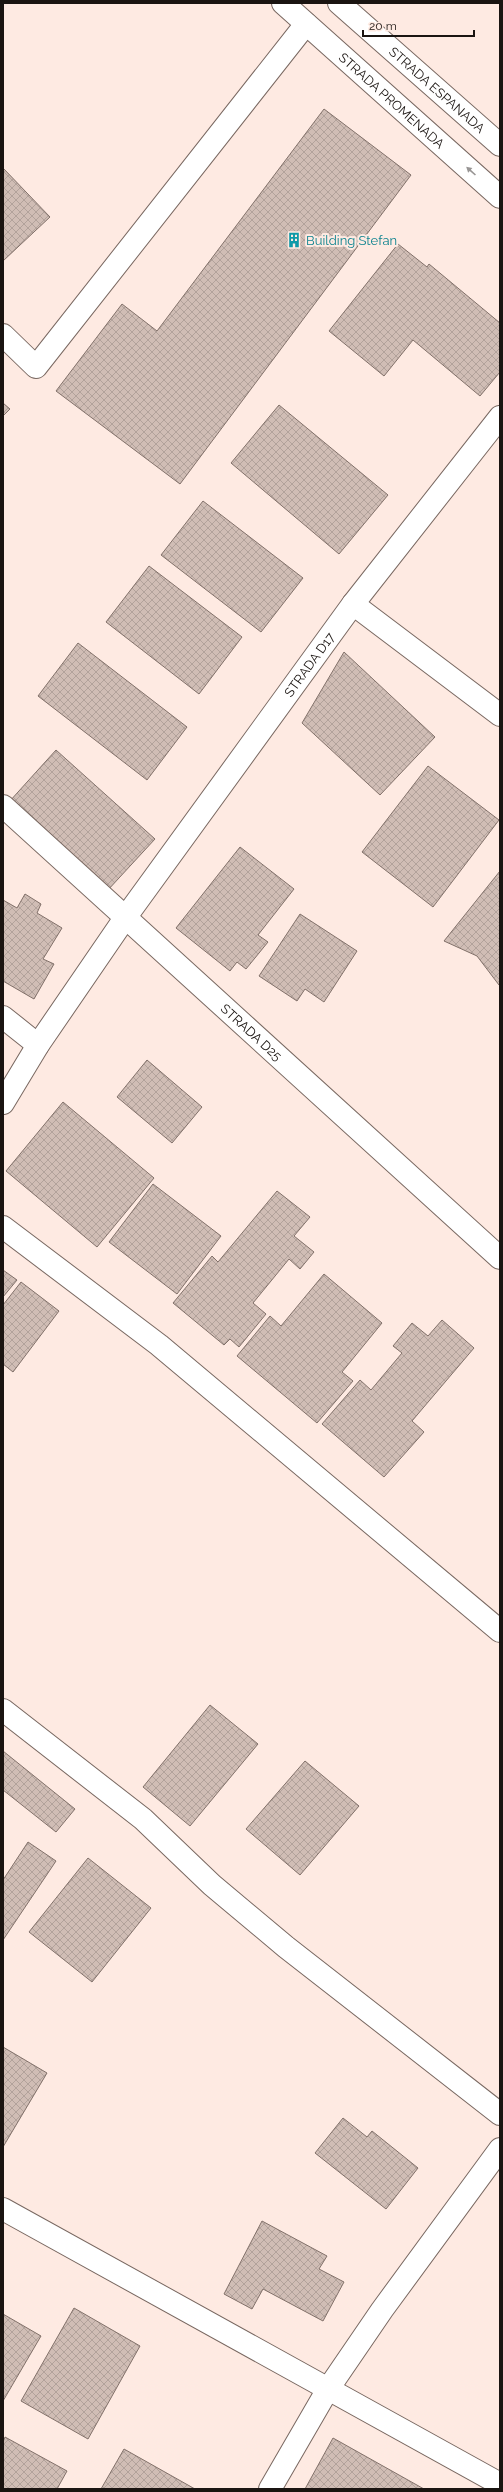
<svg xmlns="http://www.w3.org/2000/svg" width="503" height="2492" font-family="Raleway,sans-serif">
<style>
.building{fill:url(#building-cross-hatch);stroke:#82716a}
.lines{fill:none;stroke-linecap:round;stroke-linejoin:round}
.minor-casing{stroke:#796861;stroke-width:24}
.minor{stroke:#fff;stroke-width:22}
.oneway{fill:#989594}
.labels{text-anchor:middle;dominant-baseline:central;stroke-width:4;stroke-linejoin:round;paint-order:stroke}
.street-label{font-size:13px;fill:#1a1411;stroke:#feeae2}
.culture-label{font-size:13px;fill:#0d838f;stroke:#feeae2;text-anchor:start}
</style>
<defs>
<pattern id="building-cross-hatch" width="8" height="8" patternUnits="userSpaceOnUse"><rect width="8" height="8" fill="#d0bdb5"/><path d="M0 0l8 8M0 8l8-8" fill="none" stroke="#b2a29b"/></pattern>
</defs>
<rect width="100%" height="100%" fill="#feeae2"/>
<!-- building -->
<path class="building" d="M324,109L411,175L180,484L56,391L122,304L157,331Z
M3,168L50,217L3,261Z
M398,244L427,267L429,264L500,323V372L480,396L413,340L384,376L329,331Z
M3,403L10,409L3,416Z
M279,405L388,495L339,554L231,463Z
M203,501L303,578L261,632L161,555Z
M149,566L242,637L199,694L106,622Z
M78,643L187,727L147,780L38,696Z
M344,652L435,737L380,795L302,723Z
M56,750L155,839L107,891L9,802Z
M428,766L499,820L433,907L362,852Z
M240,847L294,889L258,935L268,942L246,969L237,962L230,971L176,928Z
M500,871V985H499L477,956L444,941Z
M25,894L41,904L37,913L62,928L43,959L54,964L34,999L3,981V900L17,908Z
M300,914L357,951L324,1002L305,989L297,1001L259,976Z
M147,1060L202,1107L172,1143L117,1097Z
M63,1102L154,1178L97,1247L6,1171Z
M153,1184L221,1236L177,1294L109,1242Z
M277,1191L310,1217L294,1236L314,1252L300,1269L289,1259L253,1303L266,1314L239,1347L230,1339L224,1345L173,1303L212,1256L218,1262Z
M3,1270L17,1280L3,1297Z
M324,1274L382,1323L342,1372L353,1381L317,1423L237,1356L270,1316L281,1326Z
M21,1282L59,1311L13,1372L3,1364V1305Z
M442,1320L474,1348L412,1421L424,1432L384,1477L322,1424L360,1380L371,1390L402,1353L393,1346L412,1323L428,1336Z
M210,1705L258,1744L190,1826L143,1787Z
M3,1751L75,1809L56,1832L3,1790Z
M305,1761L359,1806L300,1875L246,1829Z
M28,1842L56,1861L3,1940V1880Z
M88,1858L151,1908L92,1982L29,1932Z
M3,2047L47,2073L3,2147Z
M343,2118L367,2137L372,2131L418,2168L386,2209L315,2153Z
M262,2221L327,2256L319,2269L344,2282L323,2321L263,2289L252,2309L224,2294Z
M74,2308L140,2346L88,2439L21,2401Z
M3,2314L41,2336L3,2401Z
M5,2437L67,2471L57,2489H3V2442Z
M333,2438L424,2489H305Z
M124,2449L195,2489H101Z"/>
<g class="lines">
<!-- minor casing -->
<g class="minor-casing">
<g id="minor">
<path id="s1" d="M283,3L500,197"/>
<path id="s2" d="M339,3L500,145"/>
<path d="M3,335L36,367L306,24"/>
<path d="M353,604L500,715"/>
<path id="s3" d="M3,806L500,1258"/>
<path d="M3,1017L38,1045"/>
<path id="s4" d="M3,1103L38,1045L125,918L353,604L500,417"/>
<path d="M3,1227L159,1345L500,1631"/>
<path d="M3,1710L143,1819L212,1885L286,1947L500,2114"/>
<path d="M3,2209L500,2484"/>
<path d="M270,2489L328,2389L382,2310L500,2149"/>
</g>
</g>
<!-- minor -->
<use href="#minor" class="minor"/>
</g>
<!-- one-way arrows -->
<defs><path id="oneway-solid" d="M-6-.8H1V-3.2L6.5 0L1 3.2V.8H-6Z"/></defs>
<use class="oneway" href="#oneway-solid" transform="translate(471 171) rotate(-138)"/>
<!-- icons -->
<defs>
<g id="building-bare" transform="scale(1.2)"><path d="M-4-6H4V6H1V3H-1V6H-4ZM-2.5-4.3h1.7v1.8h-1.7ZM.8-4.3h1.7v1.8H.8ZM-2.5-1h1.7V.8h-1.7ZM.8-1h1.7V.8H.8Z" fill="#0f9aa8" stroke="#feeae2" stroke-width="2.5" paint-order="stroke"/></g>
</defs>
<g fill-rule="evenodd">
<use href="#building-bare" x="294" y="240"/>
</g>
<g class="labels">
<!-- street labels -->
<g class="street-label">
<text stroke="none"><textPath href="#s2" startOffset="131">STRADA ESPANADA</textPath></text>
<text stroke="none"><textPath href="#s1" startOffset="146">STRADA PROMENADA</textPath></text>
<text stroke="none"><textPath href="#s4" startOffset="535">STRADA D17</textPath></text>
<text stroke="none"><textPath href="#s3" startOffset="336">STRADA D25</textPath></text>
</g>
<!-- culture labels -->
<g class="culture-label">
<text x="306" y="240">Building Stefan</text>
</g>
</g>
<!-- border -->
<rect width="503" height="2492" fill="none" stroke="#1a1411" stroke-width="8"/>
<!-- scale -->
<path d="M363 30v6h111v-6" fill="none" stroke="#1a1411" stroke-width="2"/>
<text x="369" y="30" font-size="12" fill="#1a1411" stroke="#feeae2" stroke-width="3" paint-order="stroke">20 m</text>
</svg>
